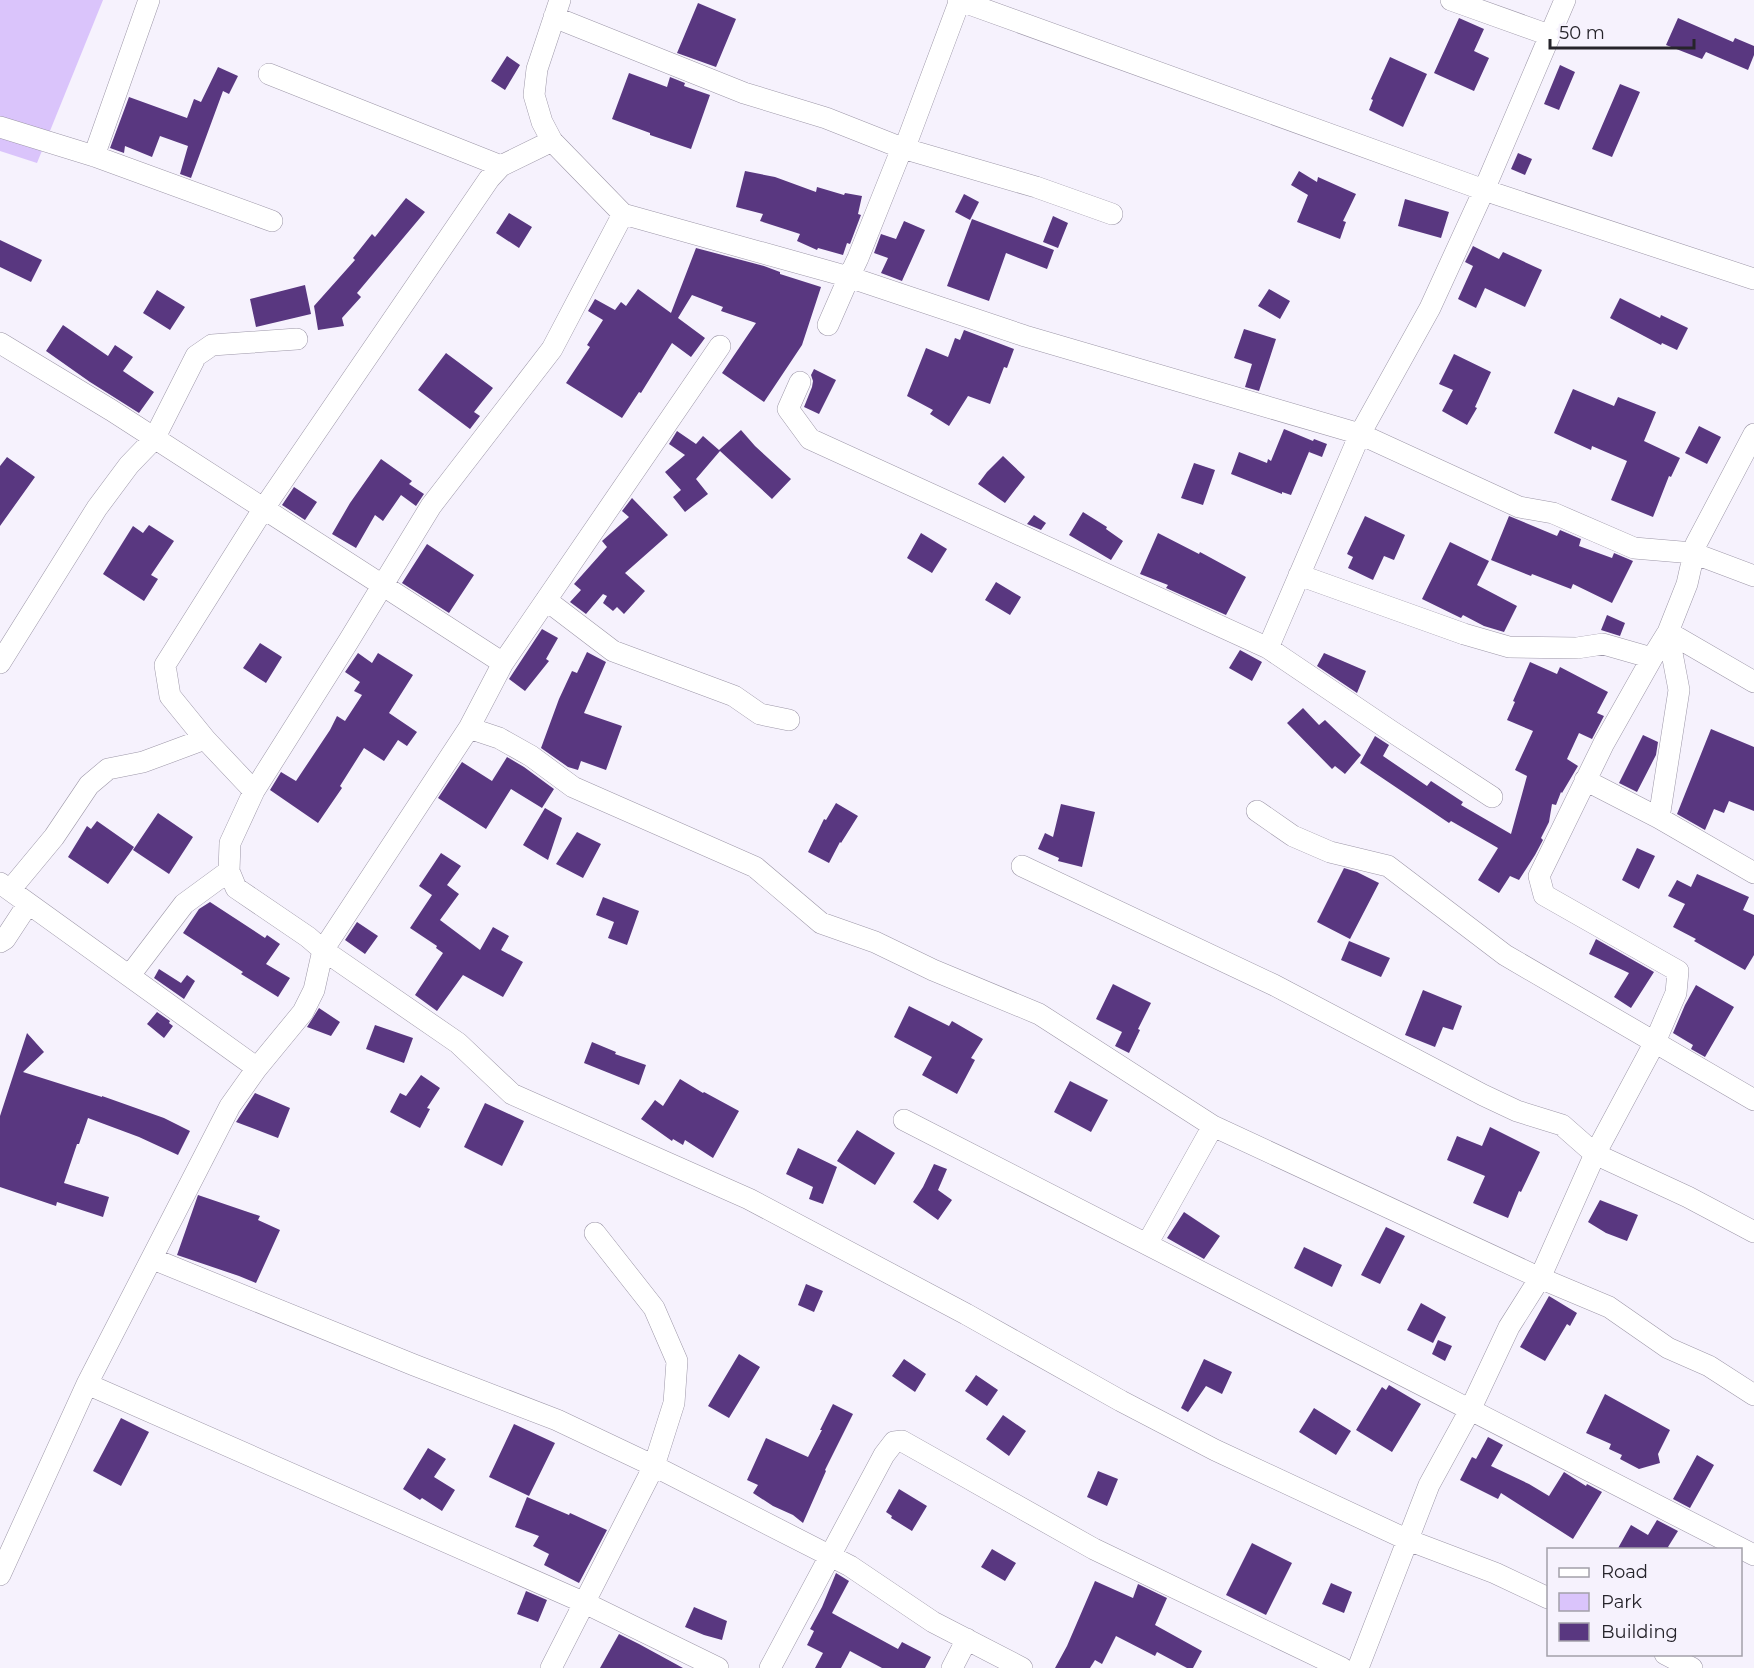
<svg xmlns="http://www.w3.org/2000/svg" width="1754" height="1668" font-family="Montserrat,sans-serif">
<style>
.green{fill:#dac4fb}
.building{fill:#593780}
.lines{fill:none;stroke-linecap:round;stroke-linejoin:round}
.minor-casing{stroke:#9d97a8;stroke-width:22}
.minor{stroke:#fff;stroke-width:21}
</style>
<rect width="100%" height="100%" fill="#f6f2fd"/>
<!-- green -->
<path class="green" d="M0,0H103L37,163L0,151Z"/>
<!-- building -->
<path class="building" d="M698,3L736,19L716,67L677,53Z
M1459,18L1484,29L1474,51L1489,58L1474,91L1434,73Z
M1678,18L1733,42L1735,38L1754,46V55L1748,70L1706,52L1702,59L1666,45Z
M507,56L520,65L505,90L491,81Z
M1390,57L1427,74L1403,127L1369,110L1373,100L1371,99Z
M1560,65L1575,72L1559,110L1544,104Z
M218,67L238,76L229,94L223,91L191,178L180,174L188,146L160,136L152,157L125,146L124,153L110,148L129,97L187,118L194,99L201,102Z
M629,73L667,87L670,77L685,83L684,86L710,95L691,149L650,135V133L612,119Z
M1620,84L1640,92L1612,157L1592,149Z
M1518,153L1532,159L1525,175L1511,169Z
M745,171L775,177L816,192L817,187L844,195L845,193L862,196L858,214L861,215L850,244L847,243L843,255L818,248L817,250L797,241L800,234L760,221L763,214L736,207Z
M1299,171L1317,182L1318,177L1356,194L1343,221L1346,222L1340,239L1297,222L1308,195L1291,185Z
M964,194L979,202L970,220L955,212Z
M406,198L425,212L357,293L361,297L342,318L344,326L318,330L314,306L355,260L353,258L372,234L375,237Z
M1405,199L1449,212L1441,238L1398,226Z
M509,213L532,227L519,248L496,233Z
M1053,216L1068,223L1058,248L1043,242Z
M972,219L1054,250L1047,269L1006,253L989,301L947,286Z
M904,221L925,230L902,281L881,273L888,258L874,253L881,234L896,239Z
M0,240L42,260L31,282L0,267Z
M1473,246L1499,259L1503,252L1542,270L1525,307L1485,288L1476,308L1458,299L1473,266L1465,262Z
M696,248L764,266L780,272V274L821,287L802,345L764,402L722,373L756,323L721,311L723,307L692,295L678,318L705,338L691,357L672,343L641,393L639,392L622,418L566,383L590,347L587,345L603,320L588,311L595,299L615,310L621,302L626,306L638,289L671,313Z
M305,285L311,314L256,327L250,299Z
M1269,289L1290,301L1280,319L1258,306Z
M157,290L185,307L170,330L143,313Z
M1620,298L1660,318L1661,315L1688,328L1677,350L1662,343L1661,345L1610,318Z
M63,325L108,356L115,345L133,357L123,371L154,392L139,413L90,382L46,351Z
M1244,329L1276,339L1259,391L1245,387L1252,364L1234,358Z
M964,330L1014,349L1007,368L1004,367L990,404L968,396L949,426L930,414L933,410L907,396L926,348L948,357L955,338L960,340Z
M446,353L493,388L474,412L480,416L470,429L418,390Z
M1454,354L1491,372L1475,407L1477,408L1467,425L1442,411L1453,390L1439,384Z
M814,369L836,380L819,414L804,407L812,387L813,381L811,375Z
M1573,389L1614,406L1618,397L1656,412L1644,441L1680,458L1671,477L1669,476L1653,517L1611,500L1627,461L1592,446L1591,450L1554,433Z
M1699,426L1721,437L1707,464L1685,453Z
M1284,429L1313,441L1314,439L1327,444L1322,457L1309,452L1311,447L1291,495L1282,492V494L1231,474L1239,452L1267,463L1268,459L1271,461Z
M741,430L755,446L791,479L772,499L720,451L696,479L708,494L685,512L673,497L681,490L665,472L685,455L669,444L677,431L696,444L703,436L719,450Z
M1003,456L1025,477L1005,503L978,484L987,472Z
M7,457L35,477L0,526V466Z
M381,459L412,481L409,484L424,494L416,506L401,495L383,521L375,515L356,548L332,534L350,503Z
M1194,463L1215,470L1203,505L1181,498Z
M294,487L317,502L305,520L282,505Z
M632,498L668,535L625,573L645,591L624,614L617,607L613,611L603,603L607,596L603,594L586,614L570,602L581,590L574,584L607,547L602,541L629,517L622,511Z
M1083,512L1107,527L1106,529L1123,541L1111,560L1069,535Z
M1034,515L1046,523L1041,530L1027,524Z
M1365,516L1405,535L1394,560L1384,556L1373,580L1348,568L1353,557L1347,554Z
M1509,516L1557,536L1560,530L1581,539L1579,546L1612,558L1614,553L1633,561L1612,603L1573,584L1571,589L1532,574L1531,576L1491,560Z
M149,525L174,541L151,575L158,579L144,601L103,574L133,526L143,533Z
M921,533L947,549L932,573L907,558Z
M1158,533L1199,554L1200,552L1246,577L1226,615L1166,588L1168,585L1140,574Z
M1450,542L1489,561L1477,585L1517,606L1504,632L1484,626L1463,615L1461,618L1422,599Z
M427,544L474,575L449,613L402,583Z
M996,582L1021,597L1010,615L985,600Z
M1607,615L1625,623L1620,636L1601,630Z
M542,629L558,638L546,659L549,661L525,691L509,679Z
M260,643L282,657L266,683L243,668Z
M1240,650L1262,662L1252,681L1229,668Z
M587,652L606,662L584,713L622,726L606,770L581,761L578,770L568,767L541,748L559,699L572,671L577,673Z
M358,653L372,663L378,653L413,675L389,713L417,732L407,746L398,740L384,761L364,748L340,786L342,788L318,823L270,790L281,772L296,781L330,730L337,716L345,721L362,695L354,691L360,682L345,672Z
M1324,653L1366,671L1357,693L1317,666Z
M1530,662L1557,674L1560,667L1608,692L1597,713L1604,716L1592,739L1579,733L1567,759L1578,766L1562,793L1561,792L1556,805L1552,804L1549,822L1541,838L1543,840L1535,855L1519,880L1510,876L1499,893L1478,880L1498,848L1451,821L1449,823L1360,763L1375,736L1389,745L1383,756L1427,786L1431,781L1463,802L1461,805L1511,834L1527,776L1515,770L1533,731L1507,720L1515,702L1513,701Z
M1303,708L1319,725L1325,720L1361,755L1345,774L1335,766L1332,769L1287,723Z
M1711,729L1754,747V811L1729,801L1724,813L1714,809L1705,830L1677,814Z
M1643,735L1658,742L1656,755L1637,792L1619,783Z
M507,757L524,767L554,789L542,808L511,789L486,829L438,798L462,762L492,781Z
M836,803L858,816L841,843L840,842L829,863L808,852L824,819L826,820Z
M1061,804L1095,812L1082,867L1058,861L1059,858L1038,849L1045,833L1053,837Z
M545,808L562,818L548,860L523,845Z
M158,813L193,837L169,874L133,850Z
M97,821L134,847L108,884L68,857L87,826L91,829Z
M577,832L601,844L583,878L556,864Z
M1637,848L1655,856L1639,889L1622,880Z
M441,853L461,866L447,885L459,894L440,920L480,950L493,927L509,936L501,950L523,962L503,997L463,975L437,1011L415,995L443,953L436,948L437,946L410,928L432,895L419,886Z
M1344,868L1357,872L1379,883L1350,939L1317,922Z
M1697,874L1749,897L1743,910L1754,915V955L1745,970L1694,941L1696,939L1673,927L1685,904L1668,896L1677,880L1691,887Z
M603,897L639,911L627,945L608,938L614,922L596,915Z
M210,902L265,938L267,935L280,944L266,964L290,978L278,997L241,974L243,972L183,933L199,909Z
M357,922L378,936L365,954L345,940Z
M1596,939L1654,972L1631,1008L1614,997L1629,973L1589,954Z
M1349,941L1390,958L1381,977L1341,960Z
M159,969L181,983L187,975L195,981L184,999L154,978Z
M1113,984L1151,1003L1138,1029L1140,1030L1129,1053L1115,1046L1122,1032L1096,1019Z
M1696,985L1734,1007L1705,1057L1691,1049L1693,1045L1673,1033L1685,1005Z
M1423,990L1462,1006L1453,1030L1443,1027L1435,1047L1405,1035Z
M909,1006L949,1026L952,1021L983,1039L971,1058L975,1060L957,1094L922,1075L932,1057L894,1037Z
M319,1008L340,1022L331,1036L307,1027Z
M157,1012L170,1021L169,1023L173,1026L164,1038L147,1024Z
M375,1025L413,1038L404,1063L366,1049Z
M27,1033L44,1052L23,1072L102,1097V1096L164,1118L190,1131L178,1155L139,1137L88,1118L79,1144H77L64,1183L109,1197L103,1217L57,1202L56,1206L0,1187V1116Z
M592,1042L616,1052L615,1054L646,1065L639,1085L584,1063Z
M421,1075L440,1088L427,1108L430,1109L420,1128L390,1112L400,1093L406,1096Z
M680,1079L703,1093L704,1092L739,1111L713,1158L685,1140L683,1145L673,1139L672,1141L641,1119L655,1100L663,1106Z
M1070,1081L1108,1100L1091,1132L1054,1112Z
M255,1093L290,1108L278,1138L236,1122Z
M485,1103L524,1121L502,1166L464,1147Z
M1490,1127L1540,1152L1521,1192L1519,1191L1508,1218L1473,1203L1485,1176L1447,1160L1457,1136L1482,1146Z
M857,1130L895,1153L875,1185L837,1161Z
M798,1148L837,1167L823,1204L809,1199L813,1187L786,1174Z
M934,1164L947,1169L938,1190L952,1200L938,1220L913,1202L923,1187Z
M198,1195L260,1216L258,1220L280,1230L256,1283L239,1276L177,1255Z
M1600,1200L1638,1215L1627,1241L1606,1233L1588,1222Z
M1184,1212L1220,1236L1204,1259L1167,1238Z
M1386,1227L1405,1236L1380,1284L1361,1275Z
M1304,1247L1342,1265L1332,1287L1294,1268Z
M806,1284L823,1291L814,1312L798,1305Z
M1549,1296L1577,1313L1570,1326L1567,1324L1545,1361L1520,1347Z
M1421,1303L1446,1317L1433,1343L1407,1330Z
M1438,1340L1452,1346L1445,1361L1432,1354Z
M739,1354L760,1367L729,1418L708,1406Z
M904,1359L926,1374L915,1392L892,1376Z
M1204,1359L1232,1372L1222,1394L1206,1386L1188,1412L1181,1408Z
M976,1375L998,1390L987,1406L965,1391Z
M1389,1385L1421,1404L1392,1452L1356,1430L1382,1387L1386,1390Z
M1605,1394L1670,1430L1658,1454L1660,1463L1639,1469L1620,1459L1622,1455L1609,1449L1611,1444L1586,1433Z
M833,1404L853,1414L825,1470L826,1471L803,1523L793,1515L773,1506L753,1493L758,1485L747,1480L766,1438L808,1457L822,1430H820Z
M1314,1408L1351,1431L1336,1455L1299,1432Z
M1003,1415L1026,1431L1009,1456L986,1439Z
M121,1418L149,1432L121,1486L93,1471Z
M514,1424L555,1443L529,1496L489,1477Z
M1488,1437L1503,1445L1491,1466L1529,1484L1549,1496L1564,1472L1586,1486L1587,1484L1602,1492L1573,1539L1501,1493L1498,1499L1460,1480L1472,1457L1476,1459Z
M428,1448L446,1459L434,1477L455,1490L442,1511L422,1498L420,1500L403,1489Z
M1697,1455L1714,1465L1690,1508L1673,1499Z
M1098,1471L1118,1479L1107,1506L1087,1497Z
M899,1489L927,1506L912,1531L891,1518L892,1516L886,1512Z
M527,1497L569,1515L570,1513L607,1530L579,1583L544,1565L549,1554L533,1546L539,1536L515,1527Z
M1657,1520L1678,1531L1668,1547L1673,1550H1617L1631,1525L1648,1535Z
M1252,1543L1292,1563L1266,1615L1226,1595Z
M992,1549L1016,1563L1005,1581L981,1567Z
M836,1573L849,1581L832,1613L898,1649L902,1642L931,1657L925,1668H882L850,1651L841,1668H815L823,1653L807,1645L814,1631L810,1629L822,1607Z
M1095,1581L1133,1598L1138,1584L1167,1598L1155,1625L1202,1651L1193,1668H1187L1157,1652L1155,1656L1116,1636L1102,1664L1095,1660L1090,1668H1055L1067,1646Z
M1331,1583L1352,1592L1344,1613L1322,1604Z
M526,1591L547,1600L538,1622L517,1614Z
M694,1607L727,1621L722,1640L704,1635L685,1627Z
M619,1634L639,1644L683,1668H600Z"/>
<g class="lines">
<!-- minor casing -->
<g class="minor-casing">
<path id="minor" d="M958,0L1484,190L1754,279
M1451,0L1549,35
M554,17L744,93L826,118L902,148L1036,187L1112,214
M269,74L501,166
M0,127L94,156L272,221
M94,156L149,0
M623,214L849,277L1025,336L1360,434L1519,507L1553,513L1634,548L1693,553L1754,576
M828,325L849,277L858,258L902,148L908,139L960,0
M0,343L111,410L503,663
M800,382L788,409L810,439L1268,648L1391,731L1492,797
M1299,575L1464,634L1509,647L1577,648L1603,644L1652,658
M546,600L613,651L734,696L760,714L789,720
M1668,632L1754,682
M1268,648L1360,434L1430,308L1484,190L1565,0
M0,663L97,508L129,465L154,439L196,356L212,345L297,339
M469,728L503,663L720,346
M1585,780L1659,818L1754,873
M254,791L205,739L170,696L165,665L264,508L489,179L501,166L552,141
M1257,811L1293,836L1330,852L1388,866L1505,955L1754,1100
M1659,818L1679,690L1668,632
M1022,866L1274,985L1483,1095L1517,1111L1562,1125L1595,1154L1688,1197L1754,1232
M0,883L257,1068
M10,890L54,837L89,785L108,769L143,762L205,739
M0,942L5,939L28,904
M130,975L184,904L229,871
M904,1120L1754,1555
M1147,1244L1213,1126
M153,1259L414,1365L557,1420L654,1466L850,1566L933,1622L1022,1668
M87,1384L585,1603L718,1668
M0,1575L87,1384L230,1106L257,1068L303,1012L314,990L323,950L308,937L236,888L229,871L230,843L254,791L348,642L431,506L552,349L623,214L552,141L542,122L534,95L537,69L560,0
M1548,1598L1495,1573L1408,1540L1215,1450L1121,1401L966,1314L749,1199L512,1094L458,1043L323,950L469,728L499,738L531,756L573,787L755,867L821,923L875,942L933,970L1039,1014L1213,1126L1540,1278L1609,1307L1668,1348L1709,1366L1754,1395
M1665,1654L1692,1668
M551,1668L654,1466L674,1403L677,1361L654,1308L595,1233
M770,1668L884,1455L894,1442L902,1441L1094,1549L1342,1668
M952,1668L967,1639
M1358,1668L1429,1485L1470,1410L1509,1327L1540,1278L1595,1154L1655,1042L1676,993L1678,971L1544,895L1539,876L1604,743L1652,658L1668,632L1687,584L1696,544L1754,434"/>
</g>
<!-- minor -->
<use href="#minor" class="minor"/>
</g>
<!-- legend -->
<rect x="1547" y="1548" width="195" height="108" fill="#f6f2fd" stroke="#a3a0a9" stroke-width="1.5"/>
<rect x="1559" y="1568" width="30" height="9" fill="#ffffff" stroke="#a3a0a9" stroke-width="1.5"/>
<text x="1601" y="1578" font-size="18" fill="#26242b">Road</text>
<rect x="1559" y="1593" width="30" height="18" fill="#dac4fb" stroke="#a3a0a9" stroke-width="1.5"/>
<text x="1601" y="1608" font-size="18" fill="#26242b">Park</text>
<rect x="1559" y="1623" width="30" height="18" fill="#593780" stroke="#a3a0a9" stroke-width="1.5"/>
<text x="1601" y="1638" font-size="18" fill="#26242b">Building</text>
<!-- scale -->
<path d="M1550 39v9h144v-9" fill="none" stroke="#26242b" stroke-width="3"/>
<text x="1559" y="39" font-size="18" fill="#26242b" stroke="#f6f2fd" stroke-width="4.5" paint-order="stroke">50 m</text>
</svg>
